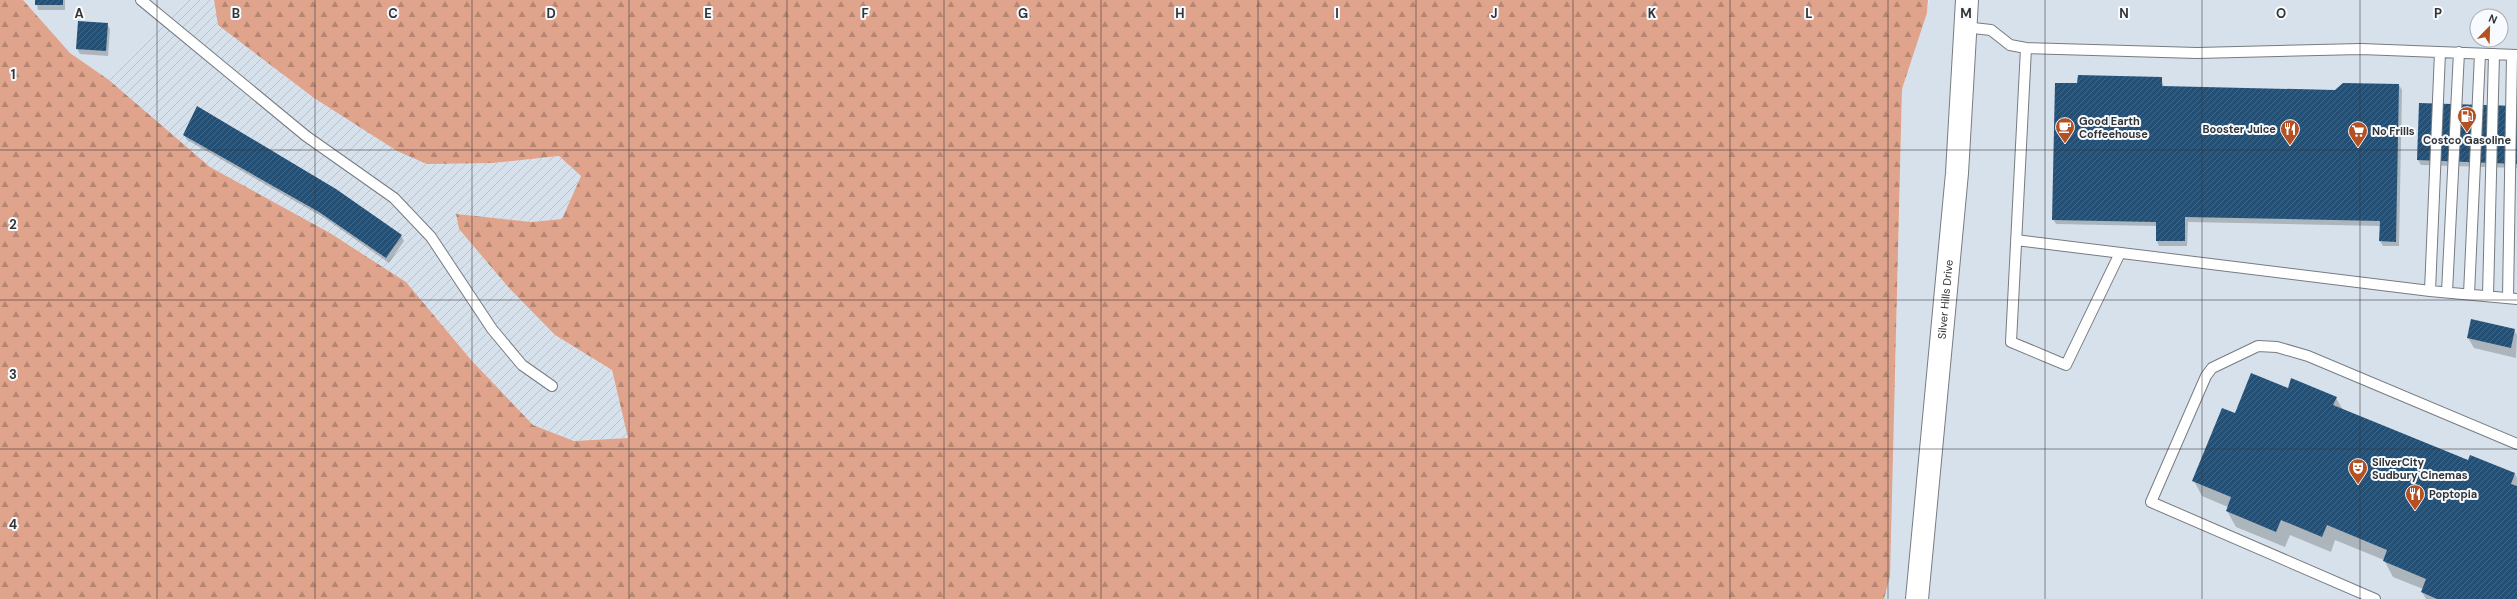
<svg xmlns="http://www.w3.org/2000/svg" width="2517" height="599" font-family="'DM Sans',sans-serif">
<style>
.built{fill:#d7e1ec;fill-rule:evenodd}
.industrial{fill:url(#industrial-furrows)}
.forest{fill:url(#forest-firs)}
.shadow{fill:#0003}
.building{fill:url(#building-hatch)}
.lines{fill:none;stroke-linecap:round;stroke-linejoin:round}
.service-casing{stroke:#777c80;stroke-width:12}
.tertiary-casing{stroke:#777c80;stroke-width:24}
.service{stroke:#fff;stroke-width:10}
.tertiary{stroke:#fff;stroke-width:22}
.grid{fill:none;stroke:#333436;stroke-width:1;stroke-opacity:0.55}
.labels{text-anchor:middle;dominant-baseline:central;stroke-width:4;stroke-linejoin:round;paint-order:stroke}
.poi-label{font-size:11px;font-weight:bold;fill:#333436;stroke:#f7fbff;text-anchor:start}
.street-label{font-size:11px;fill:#333436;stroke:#f7fbff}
.grid-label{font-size:13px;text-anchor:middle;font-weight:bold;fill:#333436;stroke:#f7fbff;stroke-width:4;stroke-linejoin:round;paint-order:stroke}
</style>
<defs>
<pattern id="industrial-furrows" width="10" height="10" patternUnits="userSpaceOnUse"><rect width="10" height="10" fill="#d7e1ec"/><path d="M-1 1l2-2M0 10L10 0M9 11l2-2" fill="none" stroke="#b9c2cb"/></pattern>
<pattern id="forest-firs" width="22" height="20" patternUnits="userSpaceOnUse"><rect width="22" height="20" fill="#e0a38c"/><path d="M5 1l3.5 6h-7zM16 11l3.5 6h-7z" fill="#b68673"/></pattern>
<pattern id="building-hatch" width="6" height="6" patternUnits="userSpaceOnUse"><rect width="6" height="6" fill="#255075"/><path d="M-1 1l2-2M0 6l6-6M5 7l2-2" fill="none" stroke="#446785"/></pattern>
</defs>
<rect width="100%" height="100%" fill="#e8edf2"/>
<!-- built -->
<path class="built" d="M23,0H187L109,80L70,53Z
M1929,0H2517V599H1872L1895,378L1902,89L1927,13ZM2477,16H2501V40H2477Z"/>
<!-- industrial -->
<path class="industrial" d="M187,0H214L218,25L314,98L397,151L493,163L559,156L581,176L562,219L531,222L456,215L459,229L509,288L555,335L612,370L628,438L574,441L533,425L472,361L406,282L330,233L210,167L109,80Z"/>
<!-- forest -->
<path class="forest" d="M0,0H23L70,53L109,80L210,167L330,233L406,282L472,361L533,425L574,441L628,438L612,370L555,335L509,288L459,229L456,214L531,222L562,219L581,176L559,156L493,163L427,164L397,151L314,98L218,25L214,0H1928L1927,13L1902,89L1890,576L1884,599H0Z"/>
<!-- shadow -->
<path class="shadow" d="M36,0H65V10H38Z
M107,24L110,29L108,56L80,54L77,49Z
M2161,78L2164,87L2335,91L2399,85L2402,90L2399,246H2383L2380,241L2381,226L2188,222L2187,246H2159L2157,241V226L2056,224L2053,219L2078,84Z
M198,107L273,151L401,236L404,241L389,263L323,217L187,140L184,135Z
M2517,107V168L2421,165L2418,160Z
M2514,330L2517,335L2516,358L2474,348L2468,338Z
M2288,389L2336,398L2343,410L2469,461L2471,456L2515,474L2517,478V599H2426L2422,592L2423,589L2393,577L2384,560L2335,540L2331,552L2290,535L2285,547L2236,527L2227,511L2228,507L2202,496L2194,481L2235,414Z"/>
<!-- building -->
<path class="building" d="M35,0H63V5H35Z
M78,21L108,23L106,51L76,49Z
M2078,75L2162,77V86L2335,90L2343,83L2399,84L2396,242L2379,241L2380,221L2185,217V241H2156V222L2052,220L2055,83H2077Z
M2419,103L2517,106V164L2417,160Z
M197,106L336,189L402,235L386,258L319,212L183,135Z
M2471,319L2515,329L2511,348L2467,338Z
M2251,373L2288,388L2291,378L2337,397L2333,405L2468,460L2470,455L2515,473L2511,484L2517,486V599H2437L2421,592L2426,579L2383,561L2387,550L2327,525L2322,537L2281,520L2276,532L2226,511L2231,497L2192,481L2222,408L2235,413Z"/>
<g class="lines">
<!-- service casing -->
<g class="service-casing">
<path id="service" d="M141,0L306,136L394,198L431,237L492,329L522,365L552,386
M1964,27L1991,30L2010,45L2026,48L2197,53L2361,49L2517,55
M2026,48L2011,342L2066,365L2120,253
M2016,240L2430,291L2517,299
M2430,291L2440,52
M2447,292L2459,52
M2469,294L2480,54
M2488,296L2494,54
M2508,298L2512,55
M2375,599L2151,502L2206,376L2212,368L2258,346L2277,347L2308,356L2517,444"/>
</g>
<!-- tertiary casing -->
<g class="tertiary-casing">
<g id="tertiary">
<path id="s1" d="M1917,599L1957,173L1967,0"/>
</g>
</g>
<!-- service -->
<use href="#service" class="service"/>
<!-- tertiary -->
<use href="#tertiary" class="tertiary"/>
</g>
<!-- grid -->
<path class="grid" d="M157,0V599M315,0V599M472,0V599M629,0V599M787,0V599M944,0V599M1101,0V599M1258,0V599M1416,0V599M1573,0V599M1730,0V599M1888,0V599M2045,0V599M2202,0V599M2360,0V599M0,150H2517M0,300H2517M0,449H2517"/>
<!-- icons -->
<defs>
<g id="fuel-pin" transform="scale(1)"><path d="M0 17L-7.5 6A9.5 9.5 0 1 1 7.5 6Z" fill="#b55022" stroke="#f7fbff"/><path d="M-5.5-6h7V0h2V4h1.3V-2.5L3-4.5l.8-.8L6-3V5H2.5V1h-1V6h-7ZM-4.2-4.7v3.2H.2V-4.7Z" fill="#fff"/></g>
<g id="cafe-pin" transform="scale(1)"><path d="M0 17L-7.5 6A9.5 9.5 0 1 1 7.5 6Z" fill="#b55022" stroke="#f7fbff"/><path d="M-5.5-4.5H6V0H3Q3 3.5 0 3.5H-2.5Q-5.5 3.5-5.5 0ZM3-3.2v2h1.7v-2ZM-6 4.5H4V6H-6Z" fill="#fff"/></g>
<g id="restaurant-pin" transform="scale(1)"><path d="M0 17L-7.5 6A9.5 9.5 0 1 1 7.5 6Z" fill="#b55022" stroke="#f7fbff"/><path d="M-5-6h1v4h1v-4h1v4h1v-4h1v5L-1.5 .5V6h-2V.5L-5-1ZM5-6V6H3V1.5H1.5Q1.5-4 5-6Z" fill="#fff"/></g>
<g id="supermarket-pin" transform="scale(1)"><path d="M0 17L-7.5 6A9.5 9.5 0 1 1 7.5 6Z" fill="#b55022" stroke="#f7fbff"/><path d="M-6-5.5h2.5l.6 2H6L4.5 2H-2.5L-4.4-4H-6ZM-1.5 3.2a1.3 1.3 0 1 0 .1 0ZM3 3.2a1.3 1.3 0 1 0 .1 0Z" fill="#fff"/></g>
<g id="theatre-pin" transform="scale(1)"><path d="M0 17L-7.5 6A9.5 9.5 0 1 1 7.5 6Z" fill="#b55022" stroke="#f7fbff"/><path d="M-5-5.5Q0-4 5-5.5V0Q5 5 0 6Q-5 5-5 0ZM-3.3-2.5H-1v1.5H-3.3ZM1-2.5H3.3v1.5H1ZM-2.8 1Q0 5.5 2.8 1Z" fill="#fff"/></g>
</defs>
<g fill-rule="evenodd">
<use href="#fuel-pin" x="2467" y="116"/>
<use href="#cafe-pin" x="2065" y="127"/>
<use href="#restaurant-pin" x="2290" y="129"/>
<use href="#supermarket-pin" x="2358" y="131"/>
<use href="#theatre-pin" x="2358" y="468"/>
<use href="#restaurant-pin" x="2415" y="494"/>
</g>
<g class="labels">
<!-- poi labels -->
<g class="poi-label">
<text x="2079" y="121">Good Earth<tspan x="2079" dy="13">Coffeehouse</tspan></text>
<text x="2276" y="129" text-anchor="end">Booster Juice</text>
<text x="2372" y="131">No Frills</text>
<text x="2467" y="140" text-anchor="middle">Costco Gasoline</text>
<text x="2372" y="462">SilverCity<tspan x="2372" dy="13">Sudbury Cinemas</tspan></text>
<text x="2429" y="494">Poptopia</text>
</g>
<!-- street labels -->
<g class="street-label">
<text stroke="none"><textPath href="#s1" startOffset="301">Silver Hills Drive</textPath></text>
</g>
</g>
<g class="grid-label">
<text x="79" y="18">A</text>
<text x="236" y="18">B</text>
<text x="393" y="18">C</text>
<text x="551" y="18">D</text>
<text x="708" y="18">E</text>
<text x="865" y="18">F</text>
<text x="1023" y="18">G</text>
<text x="1180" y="18">H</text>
<text x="1337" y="18">I</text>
<text x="1494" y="18">J</text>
<text x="1652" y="18">K</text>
<text x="1809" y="18">L</text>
<text x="1966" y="18">M</text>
<text x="2124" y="18">N</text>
<text x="2281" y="18">O</text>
<text x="2438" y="18">P</text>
<text x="13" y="79">1</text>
<text x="13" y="229">2</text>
<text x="13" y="379">3</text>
<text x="13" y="529">4</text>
</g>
<!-- north arrow -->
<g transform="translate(2489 28) rotate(23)"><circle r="19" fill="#f7fbff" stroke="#a9abaf"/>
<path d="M0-3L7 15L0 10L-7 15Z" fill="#b55022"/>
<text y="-6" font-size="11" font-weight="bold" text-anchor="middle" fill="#333436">N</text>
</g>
</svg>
